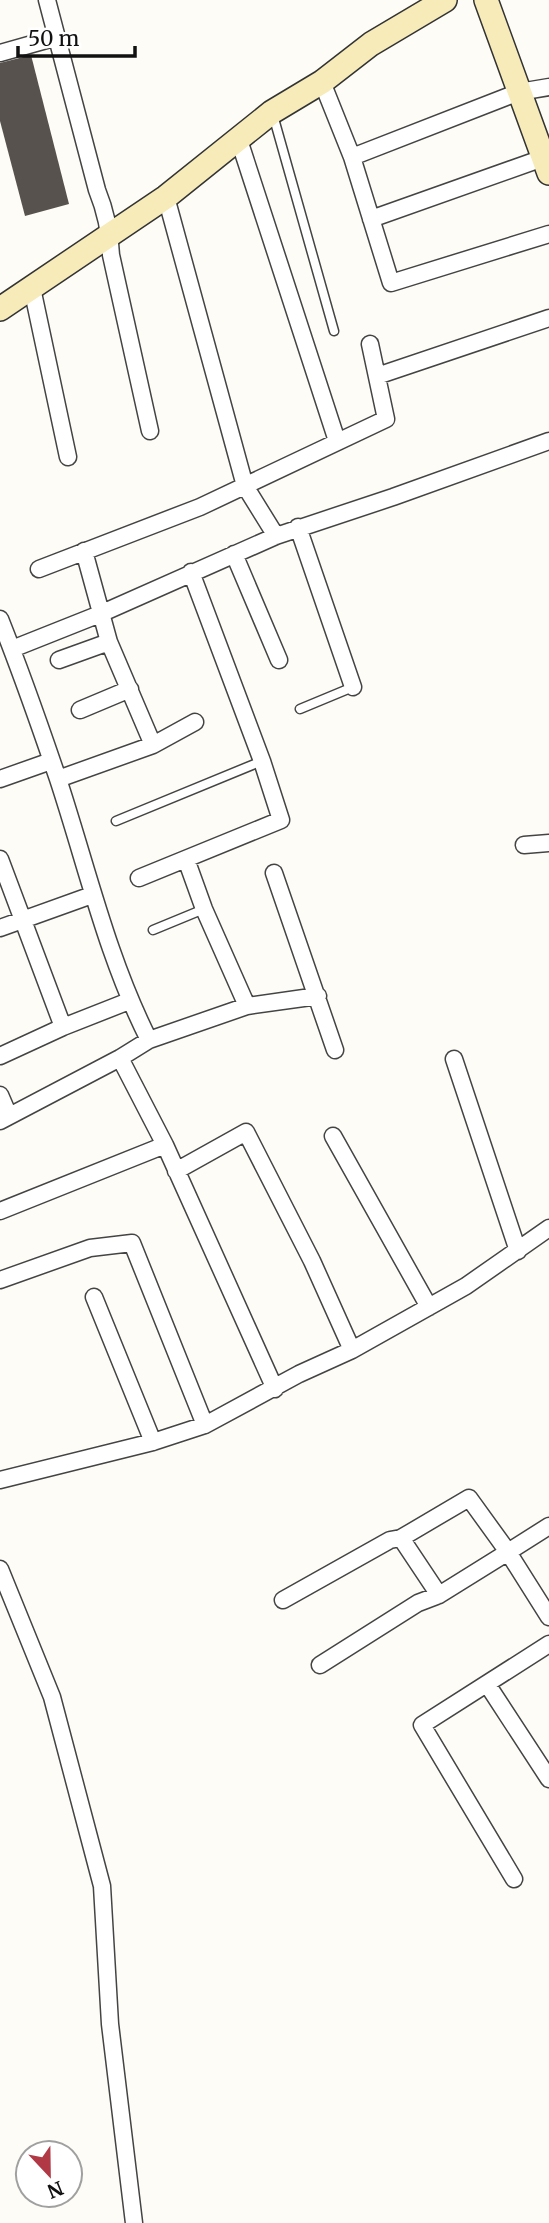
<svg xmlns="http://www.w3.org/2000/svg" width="549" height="2223" font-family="Merriweather,serif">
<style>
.building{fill:#58524e}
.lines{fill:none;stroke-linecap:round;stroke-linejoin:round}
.lane-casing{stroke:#444;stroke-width:11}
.street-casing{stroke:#444;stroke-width:19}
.secondary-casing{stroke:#333;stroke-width:26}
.lane{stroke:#fff;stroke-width:8}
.street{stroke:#fff;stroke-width:16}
.secondary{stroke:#f6ebb9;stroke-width:23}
</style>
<rect width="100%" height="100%" fill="#fefcf6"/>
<!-- building -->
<path class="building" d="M31,55L69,204L25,216L0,121V63Z"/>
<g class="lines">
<!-- lane casing -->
<g class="lane-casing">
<path id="lane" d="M273,115L334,331
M300,709L353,687
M116,821L262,761
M153,930L204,909"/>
</g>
<!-- street casing -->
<g class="street-casing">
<path id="street" d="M47,0L97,190C106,212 110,231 111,255L150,431
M0,53L57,37
M322,82L352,157L391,283L549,234
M239,140L337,441
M352,157L519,92L549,87
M166,197L245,486L276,536
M371,219L543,158
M32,288L68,457
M377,376L549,318
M298,527L353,687
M84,551L109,642L153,745
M234,554L279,660
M39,569L200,507L386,419L370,344
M0,619C21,672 40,726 58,779C87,867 107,957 149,1040
M12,649L100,614L276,536L393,497L549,441
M59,660L109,642
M80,710L130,689
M0,779L51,761
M58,779L153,745L195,722
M524,845L549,843
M0,859L63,1027
M186,859L204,909L247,1006
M274,873L335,1050
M139,878L281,820L262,761L191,572
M0,928L92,895
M0,1056L63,1027L129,1001
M120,1058L165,1145L275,1389
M454,1059L518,1251
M0,1095L9,1116
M0,1121L120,1058L149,1040L247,1006L318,996
M333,1136L429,1307
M176,1171L246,1132L312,1261L352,1350
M0,1211L165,1145
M0,1280L90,1248L132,1243L205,1425
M94,1297L153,1442
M0,1480L153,1442L205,1425L299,1374L352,1350L466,1286L549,1228
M549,1526L508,1552L549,1617
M401,1538L439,1595
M0,1569L52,1697L102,1886L110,2024L134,2223
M283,1600L390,1540L401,1538L469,1498L508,1552L439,1595L418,1603L320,1665
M487,1684L549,1779
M514,1879L422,1725L549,1644"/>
</g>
<!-- secondary casing -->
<g class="secondary-casing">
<path id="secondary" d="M486,0L549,173
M0,309L166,197L272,112L322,82L371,44L445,0"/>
</g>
<!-- lane -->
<use href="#lane" class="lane"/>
<!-- street -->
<use href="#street" class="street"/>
<!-- secondary -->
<use href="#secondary" class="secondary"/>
</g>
<!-- north arrow -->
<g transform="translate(49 2174) rotate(158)"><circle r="33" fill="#ffffff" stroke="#a0a0a0" stroke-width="2"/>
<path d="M0-5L12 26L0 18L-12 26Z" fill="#b13945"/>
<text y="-10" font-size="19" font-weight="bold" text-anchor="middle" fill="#111111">N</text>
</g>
<!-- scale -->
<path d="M18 46v10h117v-10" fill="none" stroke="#111111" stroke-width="3.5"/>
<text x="28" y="46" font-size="21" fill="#111111" stroke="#ffffff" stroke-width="5" paint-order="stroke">50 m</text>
</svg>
